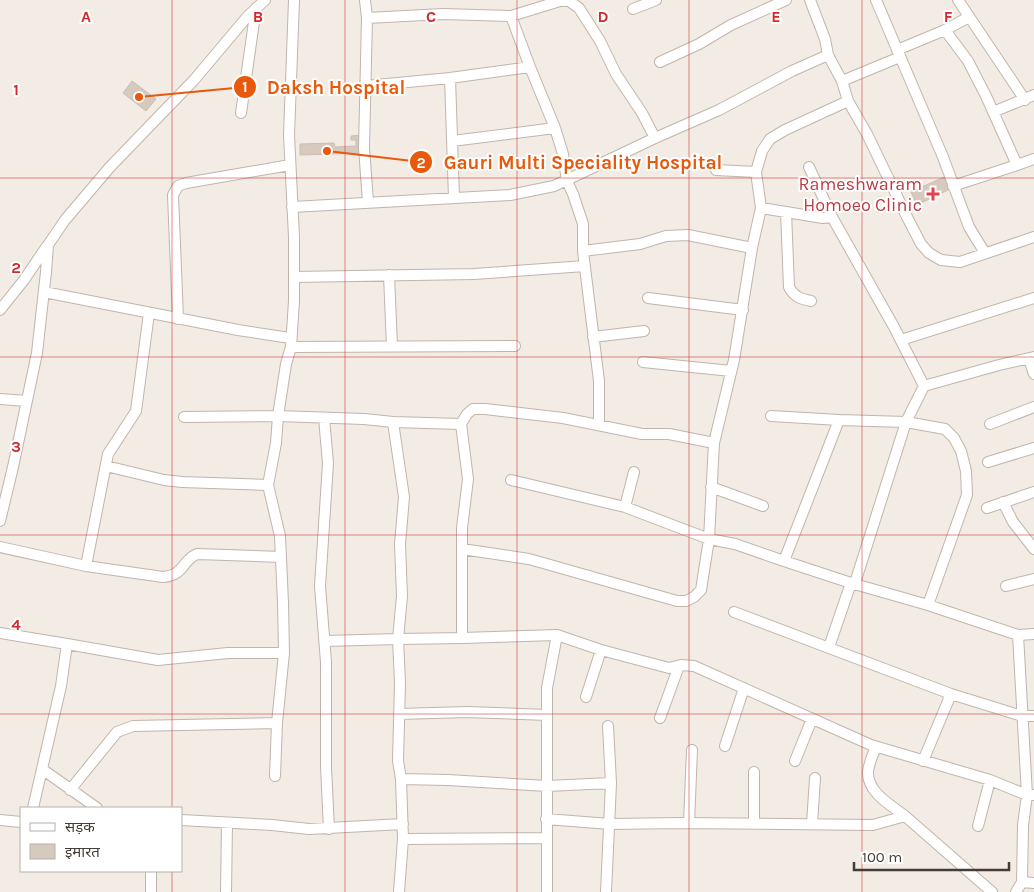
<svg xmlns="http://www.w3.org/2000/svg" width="1034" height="892" font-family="Karla,'Noto Sans Devanagari',sans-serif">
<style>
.building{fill:#d6c9be;stroke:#cebdae}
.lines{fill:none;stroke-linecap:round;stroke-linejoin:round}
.minor-casing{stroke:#c0b5ab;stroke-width:12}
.minor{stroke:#fff;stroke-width:10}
.grid{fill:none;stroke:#d62828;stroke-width:1;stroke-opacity:0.55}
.health-dot{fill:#e0444e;stroke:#fff;stroke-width:2}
.labels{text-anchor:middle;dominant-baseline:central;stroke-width:4;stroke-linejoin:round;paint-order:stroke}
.health-label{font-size:18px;fill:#be3a42;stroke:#fff;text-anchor:end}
.grid-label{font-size:16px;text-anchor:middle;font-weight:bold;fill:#d62828;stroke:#fff;stroke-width:4;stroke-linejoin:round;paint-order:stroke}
.leader{fill:none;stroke:#e8590c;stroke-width:2}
.callout-dot{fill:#e8590c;stroke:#fff;stroke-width:2}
.mark-label{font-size:15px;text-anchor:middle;font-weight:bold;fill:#fff}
.callout-label{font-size:19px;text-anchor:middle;font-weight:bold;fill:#e8590c;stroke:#fff;stroke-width:4;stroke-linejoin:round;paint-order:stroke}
</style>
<rect width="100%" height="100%" fill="#f2ece5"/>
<!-- building -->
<path class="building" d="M132,81L156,99L146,111L123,93Z
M362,135L363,153L300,155V144L334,143L335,147L356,146V140H351V136Z
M944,177L950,189L917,205L911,192Z"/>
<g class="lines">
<!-- minor casing -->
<g class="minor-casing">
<path id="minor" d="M294,0L289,135L294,237V301L291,347L286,364L278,416L364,419L393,422L404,497L400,544L402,596L398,639L462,638V528L468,479L461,424L467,414L473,409H485L563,418L642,434H669L714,443L734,360L752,248L761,208L756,172L762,151L770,139L785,130L848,101
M365,0L367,18
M810,0L825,39L828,55
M876,0L943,157L969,227L985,253
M958,0L1025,100
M633,9L656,0
M511,16L530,67
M945,30L969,17
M897,50L945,30L968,61L986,96L1017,165L953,186
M660,62L699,44L731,25L786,0
M450,78L454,198
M842,81L900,57
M366,86L450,78L530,67L555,128L563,154L567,181L573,194L583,224V251L640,244L666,236L688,235L752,248
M993,112L1034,95
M241,113L256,8
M452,141L555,128
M1017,165L1034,159
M809,167L832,217
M716,170L756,172
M368,202L364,148L367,18L443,14L511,16L560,1H569L579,8L600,41L616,74L642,113L655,138
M292,207L510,195L554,186L655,138L719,110L792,71L828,55L842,81L848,101L867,134L907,217L921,244L929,253L941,260L960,262L1034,237
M761,208L823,218L832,217L894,327L924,386L999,365L1034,357
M786,212L789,287C794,297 801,299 811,301
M583,251L599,381V425
M389,275L392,346
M294,277L474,274L585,266
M44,292L238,330L290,338
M648,298L743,310
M0,310L24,280L47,246
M178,319L173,195L178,186L186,183L290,165
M593,337L644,331
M901,340L1034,298
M291,347L515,346
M1029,359L1034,374
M643,362L731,371
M924,386L906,422L945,429L954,438L961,451L966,471L967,495L928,605L1018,635
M0,399L27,401
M771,416L839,420
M184,417L278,416L276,443L268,485
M324,418L328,463L320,586L326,662V767L329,829
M393,422L461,424
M990,424L1034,407
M988,462L1034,448
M106,466L164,480L182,482L268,485L280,536L283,603L284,653L277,723L275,776
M511,480L625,507L709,539L735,544L784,561L851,583L928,605
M711,487L763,506
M1003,502L1013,522L1034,549
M625,507L634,472
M987,508L1034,492
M0,521L13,467L37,353L46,272L48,245L65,220L110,167L194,80L247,17L265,0
M0,547L86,566L108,454L136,411L149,313
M462,549L529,559L677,601H686L694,597L701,590L709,539L714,443
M784,561L839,420L906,422L855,583
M86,566L163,577C185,575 181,561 197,554L281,557
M1006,586L1034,579
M734,612L951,694L1022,716H1034
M0,633L67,644
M462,638L557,635L601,650L669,668L681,665L694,666L871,745L990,780L1027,795H1034
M325,641L398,639L400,683L398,761L401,779L403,839L399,892
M829,647L851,583
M586,697L601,650
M399,714L467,712L547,715
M660,718L679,666
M608,726L611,783
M725,746L744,688
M876,747C873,754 868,765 868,773C868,793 891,805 905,816
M795,761L812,719
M923,761L951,694
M754,772V824
M401,779L448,780L547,786L611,783L606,892
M70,790L117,732L133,726L277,723
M33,808L42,769
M97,808L42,769L61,686L67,644L158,660L228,653H284
M546,819L610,824L681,823L873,825L905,816L992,892
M0,820L21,822
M181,820L272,825L309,829L403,824
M689,823L692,750
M812,824L815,778
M978,826L990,780
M403,839L546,838
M151,871V892
M1022,882L1034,883
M226,892L227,823
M547,892V688L557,635
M1016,892L1022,882L1023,825L1027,795L1018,635L1034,634"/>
</g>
<!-- minor -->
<use href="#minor" class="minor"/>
</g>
<!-- grid -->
<path class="grid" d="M172,0V808M345,0V892M517,0V892M689,0V892M862,0V892M0,178H1034M0,357H1034M0,535H1034M0,714H1034M172,871V892"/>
<!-- markers -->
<path class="health-dot" d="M930.5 186.5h5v5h5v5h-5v5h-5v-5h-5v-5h5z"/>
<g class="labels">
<!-- health labels -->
<g class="health-label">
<text x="922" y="184">Rameshwaram<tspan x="922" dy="21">Homoeo Clinic</tspan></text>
</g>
</g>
<g class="grid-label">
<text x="86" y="22">A</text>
<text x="258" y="22">B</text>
<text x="431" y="22">C</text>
<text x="603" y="22">D</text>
<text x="776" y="22">E</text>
<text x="948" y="22">F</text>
<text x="16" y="95">1</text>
<text x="16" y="273">2</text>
<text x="16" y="452">3</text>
<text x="16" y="630">4</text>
</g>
<!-- callouts -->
<path class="leader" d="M139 97L245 87M327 151L421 162"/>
<g class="callout-dot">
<circle cx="139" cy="97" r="5"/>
<circle cx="327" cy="151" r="5"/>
<circle cx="245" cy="87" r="12"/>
<circle cx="421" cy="162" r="12"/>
</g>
<g class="mark-label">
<text x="245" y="92">1</text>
<text x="421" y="168">2</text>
</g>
<g class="callout-label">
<text x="336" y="94">Daksh Hospital</text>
<text x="583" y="169">Gauri Multi Speciality Hospital</text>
</g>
<!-- legend -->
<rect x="20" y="807" width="162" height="65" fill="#ffffff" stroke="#b4b1ae"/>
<rect x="30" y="823" width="25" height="8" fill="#ffffff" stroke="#b4b1ae"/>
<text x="65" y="832" font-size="15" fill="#443c35">सड़क</text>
<rect x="30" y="844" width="25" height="15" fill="#d6c9be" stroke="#b4b1ae"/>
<text x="65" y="857" font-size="15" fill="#443c35">इमारत</text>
<!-- scale -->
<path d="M854 862v8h155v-8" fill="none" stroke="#443c35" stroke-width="2.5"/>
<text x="862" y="862" font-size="15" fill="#443c35" stroke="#ffffff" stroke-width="4" paint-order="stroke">100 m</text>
</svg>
